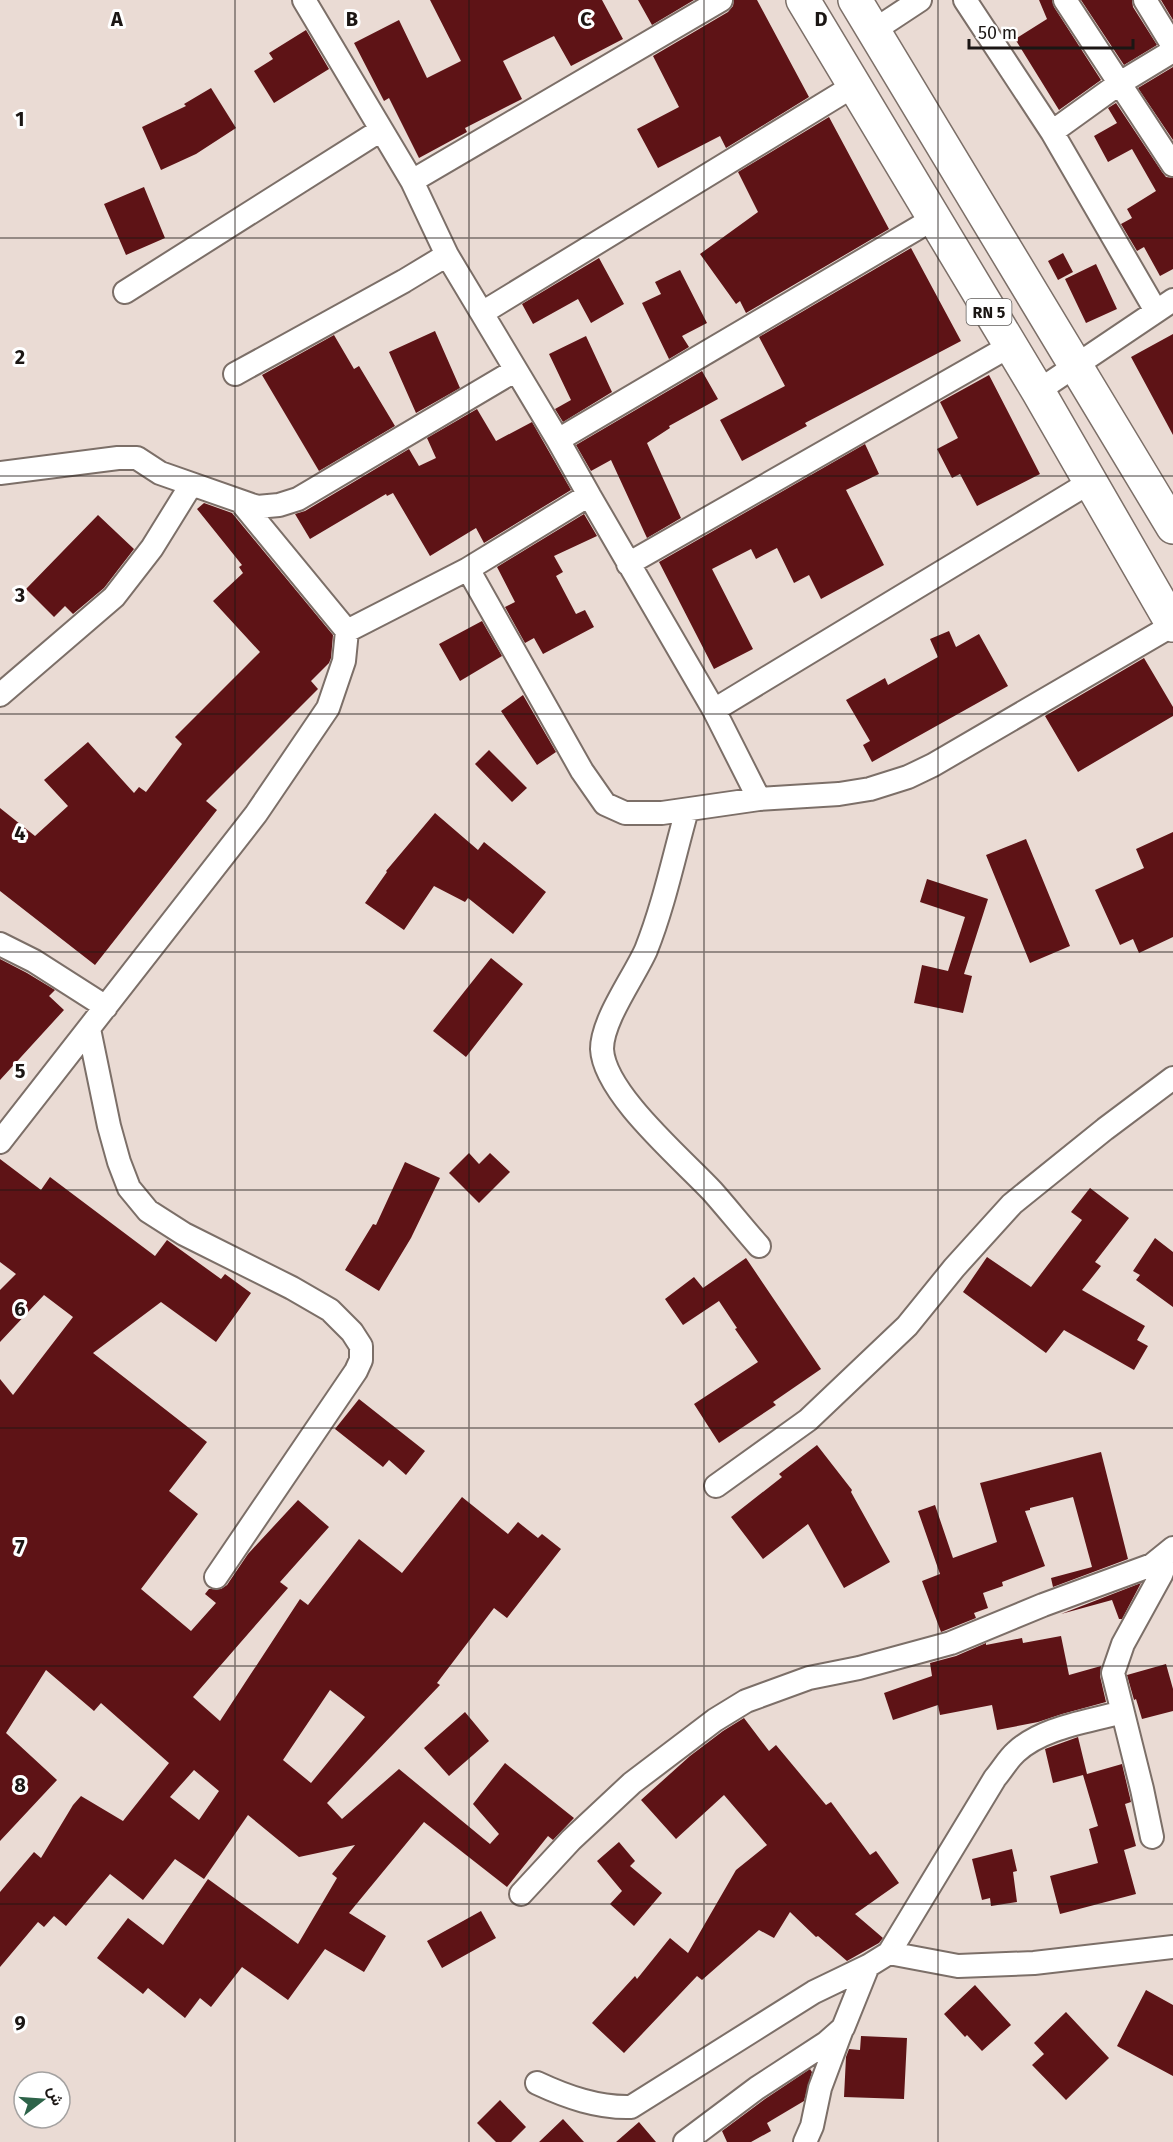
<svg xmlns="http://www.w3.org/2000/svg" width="1173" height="2142" font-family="'Fira Sans',Vazirmatn,sans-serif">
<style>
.building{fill:#5e1316;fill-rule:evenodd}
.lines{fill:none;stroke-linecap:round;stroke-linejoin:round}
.street-casing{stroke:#7c6f68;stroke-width:26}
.primary-casing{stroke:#7c6f68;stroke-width:36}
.street{stroke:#fff;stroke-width:22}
.primary{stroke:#fff;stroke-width:33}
.grid{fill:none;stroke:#1b1614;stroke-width:1.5;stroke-opacity:0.55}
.labels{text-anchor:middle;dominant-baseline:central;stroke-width:6;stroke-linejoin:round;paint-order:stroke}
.shield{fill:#fff;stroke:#5f5c5a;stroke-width:1.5}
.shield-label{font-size:16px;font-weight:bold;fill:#1b1614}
.grid-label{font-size:20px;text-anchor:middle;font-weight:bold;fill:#1b1614;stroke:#fff;stroke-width:6;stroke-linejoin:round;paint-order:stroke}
</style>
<rect width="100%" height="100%" fill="#eadbd4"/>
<!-- building -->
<path class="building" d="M430,0H602L623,39L571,66L554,36L503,61L522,99L465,128L467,132L419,158L389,98L384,101L354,43L399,20L427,78L461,61Z
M638,0H694L652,25Z
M734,0H757L809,97L726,148L720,136L658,168L637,129L679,107L653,56L728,12L733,6Z
M1039,0H1052L1054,7L1101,80L1059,110L1015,39L1047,19Z
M1081,0H1132L1133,7L1157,45L1124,65Z
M1161,0H1173V20Z
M306,30L329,69L274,103L254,71L273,59L269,53Z
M1173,67V140L1138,88Z
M211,88L236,128L196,154L161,170L142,127L186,106L184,104Z
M1116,103L1162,172L1166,177L1173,178V269L1160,276L1144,247L1137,251L1121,224L1132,218L1127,209L1156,191L1132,149L1108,162L1094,136L1117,123L1108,108Z
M829,117L889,229L746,313L740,301L736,304L700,254L758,212L738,172Z
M144,187L165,238L126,255L104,204Z
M911,248L961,341L805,423L807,426L742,461L720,420L785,386L759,337Z
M1063,253L1073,272L1058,280L1048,261Z
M599,258L624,304L591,323L578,299L533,324L522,304Z
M1096,264L1117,309L1086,323L1065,279Z
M680,270L707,323L682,336L689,347L669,359L642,303L661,294L655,282Z
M435,331L460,388L416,413L389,352Z
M1173,334V435L1131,357Z
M334,335L354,369L359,366L395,426L319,471L262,375Z
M586,336L612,392L563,422L555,409L571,400L549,354Z
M702,371L718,399L669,426L670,428L647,443L681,518L647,538L611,460L591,471L576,445Z
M989,375L1040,474L977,506L960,474L952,478L937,449L958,438L940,402Z
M477,409L496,441L532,422L571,490L484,543L476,528L430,556L393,493L387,496L386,494L310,539L295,514L305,511L409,449L419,466L436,458L427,438Z
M865,444L879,474L846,490L884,565L821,599L809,575L794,583L777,548L756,559L751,549L712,569L753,649L714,669L659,562Z
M204,503L232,513L333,635L331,658L329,663L311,681L318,689L206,801L217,810L95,965L0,891V808L35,836L68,806L44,780L88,742L134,793L139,787L146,792L182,744L175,737L260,652L213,601L243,573L239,567L242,565L197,509Z
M584,514L597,536L554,556L563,572L556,576L576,614L585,610L594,627L543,654L534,638L525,643L505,607L515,602L497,567Z
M98,515L134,549L104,588L73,614L65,606L54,617L26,589Z
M482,621L502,656L460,681L439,644Z
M949,631L956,647L979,634L1008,686L872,762L863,745L870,741L846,700L885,678L888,685L938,657L930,639Z
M1144,658L1173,707V716L1078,772L1045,716Z
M523,695L556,752L537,765L501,711Z
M489,750L527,788L512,802L475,764Z
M435,813L478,850L484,842L546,892L513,934L468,898L465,902L434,886L404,930L365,903L387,872L386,871Z
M1173,832V937L1139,953L1133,939L1120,945L1095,890L1144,868L1136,849Z
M1026,839L1070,946L1030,963L986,855Z
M927,879L988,899L964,974L972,976L963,1013L914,1003L922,965L948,971L965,917L920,902Z
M491,958L523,984L466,1057L433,1031Z
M0,959L27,973L55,990L49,996L64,1010L0,1080Z
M469,1153L479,1164L490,1153L510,1172L479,1203L449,1173Z
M0,1159L41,1190L50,1177L155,1256L167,1240L221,1279L225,1274L251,1293L216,1342L161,1302L93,1353L207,1442L169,1491L198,1514L141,1589L191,1631L216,1603L205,1594L209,1589H221L227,1585L248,1554L298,1500L329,1527L280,1582L288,1588L193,1697L220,1721L300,1599L308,1605L359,1539L402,1573L462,1497L508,1534L518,1522L538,1538L542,1534L561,1549L507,1618L494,1608L437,1683L440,1685L327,1803L342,1819L399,1769L490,1844L499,1834L473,1804L505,1763L574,1818L553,1840L548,1836L507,1887L424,1822L349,1913L386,1936L364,1972L325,1949L288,2000L242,1967L211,2007L200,1998L185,2018L148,1988L143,1994L97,1958L128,1918L163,1945L208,1879L298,1944L337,1878L332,1874L355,1845L299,1857L248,1815L204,1879L175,1859L143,1900L110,1874L66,1926L54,1916L44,1927L38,1922L0,1967V1892L34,1852L41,1858L73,1805L81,1796L123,1821L169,1763L101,1703L94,1711L46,1670L6,1733L57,1780L0,1841V1379L13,1395L73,1317L44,1295L0,1342V1290L16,1274L0,1262ZM330,1690L365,1717L311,1783L283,1760ZM194,1770L219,1791L199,1820L170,1797Z
M405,1162L440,1178L411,1238L379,1291L345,1270L373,1224L376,1225Z
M1090,1188L1129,1218L1095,1262L1101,1266L1082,1290L1145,1326L1137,1340L1148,1346L1134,1370L1064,1330L1046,1353L963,1292L987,1257L1031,1287L1082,1220L1071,1212Z
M1155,1238L1173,1252V1307L1136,1280L1140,1275L1133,1271Z
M746,1258L821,1369L773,1402L776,1405L719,1443L694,1404L758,1362L735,1329L737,1328L719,1301L683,1325L665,1299L694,1277L703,1288Z
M359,1399L425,1451L406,1475L389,1460L383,1467L335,1429Z
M817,1445L852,1490L851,1492L890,1562L844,1588L808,1524L763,1559L731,1517L782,1477L779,1474Z
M1101,1452L1128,1559L1053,1587L1051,1578L1092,1567L1073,1497L1030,1508V1510L1025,1511L1045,1566L1002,1582L1003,1586L983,1593L988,1608L974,1613L976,1618L941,1632L922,1581L940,1574L918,1511L935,1505L953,1558L997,1542L980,1483Z
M1141,1583L1122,1619H1119L1112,1600L1061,1614Z
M1061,1636L1069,1675L1101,1666L1100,1676L1106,1702L1062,1714L1038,1722L997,1730L992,1705L940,1715L938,1705L893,1720L884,1693L932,1676L930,1663L956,1656L986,1643V1645L1022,1638L1023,1643Z
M1166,1664L1173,1689V1711L1142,1719L1136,1699L1134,1700L1127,1675Z
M465,1712L489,1741L449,1776L424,1748Z
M744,1718L769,1751L776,1745L826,1805L831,1802L870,1855L876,1851L899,1883L855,1914L883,1938L879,1943L847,1961L818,1936L816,1937L790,1912L774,1938L759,1930L702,1980L697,1976L624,2053L592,2023L635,1976L637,1979L670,1938L688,1953L736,1870L767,1845L724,1795L676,1839L641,1800L690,1756L723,1731Z
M1078,1737L1087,1774L1122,1764L1131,1802L1125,1804L1136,1846L1124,1850L1136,1894L1060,1914L1050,1876L1098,1863L1089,1829L1098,1826L1083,1775L1053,1783L1045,1749Z
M619,1842L635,1861L630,1866L662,1893L634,1926L610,1904L622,1891L597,1861Z
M1012,1849L1017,1871L1013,1872L1017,1902L991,1906L990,1898L982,1900L972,1859Z
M481,1911L496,1938L442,1968L427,1941Z
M975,1985L1011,2025L982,2051L967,2035L965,2037L944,2014Z
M1146,1990L1173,2005V2076L1117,2046Z
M1066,2012L1109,2058L1066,2100L1032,2065L1044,2054L1034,2043Z
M861,2036L907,2038L904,2099L844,2097L846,2057L849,2049L860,2050Z
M810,2069L812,2072L804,2101L767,2123L771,2131L751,2142H727L722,2131L765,2099Z
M500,2100L526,2127L511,2142H496L477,2123Z
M563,2119L584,2142H539Z
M639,2122L656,2142H616Z"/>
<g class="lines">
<!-- street casing -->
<g class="street-casing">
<path id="street" d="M304,0L412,181L447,255
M965,0L1052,132L1156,311
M1065,0L1173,165
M1145,0L1173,46
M873,31L920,0
M1052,132L1120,83L1173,51
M412,181L721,0
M125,292L381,130
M482,313L855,85
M235,374L404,281L447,255L558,440
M1038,391L1173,300
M0,473L118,458H137L160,473L257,507L279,505L298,499L516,370
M589,495L558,440L933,219
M628,564L1010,346
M347,631L468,569
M0,695L114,597L152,548L191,485
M714,710L1092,481
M759,799L714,710L589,495L468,569L582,771L605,804L625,813H662L759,799L839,794L870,789L908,777L933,765L1173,625
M687,810C674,856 664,905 646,950C634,977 602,1020 602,1049C604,1093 681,1158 712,1191C728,1209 743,1228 759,1246
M0,944L34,961L106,1007
M89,1029L109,1126L119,1162L129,1188L148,1211L184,1234L292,1288L330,1310L352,1332L361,1346V1360L356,1371L216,1577
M0,1142L256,814L328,708L344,661L347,631L240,501
M716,1486L808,1420L907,1326L954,1268L1012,1204L1105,1129L1173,1078
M1152,1837L1142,1789L1113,1673L1123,1644L1161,1575L1170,1552
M521,1894L571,1840L632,1783L715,1720L746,1701L809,1678L859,1668L951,1643L1043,1605L1152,1565L1173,1548
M889,1953L958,1966L1034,1963L1173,1947
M537,2083C567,2097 598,2108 631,2107L814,1992L868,1966L889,1953L995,1778C1002,1770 1008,1759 1016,1752C1043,1727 1088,1722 1122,1712
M685,2142L757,2088L826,2043L843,2028L868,1966
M805,2142L812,2126L820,2088L842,2029"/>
</g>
<!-- primary casing -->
<g class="primary-casing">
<path id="primary" d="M803,0L1038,391L1173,625
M855,0L1173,527"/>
</g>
<!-- street -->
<use href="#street" class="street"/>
<!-- primary -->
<use href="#primary" class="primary"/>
</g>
<!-- grid -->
<path class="grid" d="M235,0V2142M469,0V2142M704,0V2142M938,0V2142M0,238H1173M0,476H1173M0,714H1173M0,952H1173M0,1190H1173M0,1428H1173M0,1666H1173M0,1904H1173"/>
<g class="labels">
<!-- shield labels -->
<rect class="shield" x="966.5" y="299" width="45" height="26" rx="4.5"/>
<g class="shield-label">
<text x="989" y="312">RN 5</text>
</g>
</g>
<g class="grid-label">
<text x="117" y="26">A</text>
<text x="352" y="26">B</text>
<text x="586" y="26">C</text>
<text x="821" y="26">D</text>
<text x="20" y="126">1</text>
<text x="20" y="364">2</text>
<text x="20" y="602">3</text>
<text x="20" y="840">4</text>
<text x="20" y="1078">5</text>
<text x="20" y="1316">6</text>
<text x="20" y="1554">7</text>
<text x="20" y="1792">8</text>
<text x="20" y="2030">9</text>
</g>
<!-- north arrow -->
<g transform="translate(42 2100) rotate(73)"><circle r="28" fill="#ffffff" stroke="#a4a2a1" stroke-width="1.5"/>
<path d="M0-4.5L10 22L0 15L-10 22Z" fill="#2d6349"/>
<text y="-9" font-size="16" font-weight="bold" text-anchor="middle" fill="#1b1614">ش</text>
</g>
<!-- scale -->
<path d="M969 39v9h164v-9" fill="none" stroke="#1b1614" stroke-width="3"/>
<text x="978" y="39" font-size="18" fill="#1b1614" stroke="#ffffff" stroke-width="4.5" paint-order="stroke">50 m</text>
</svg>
